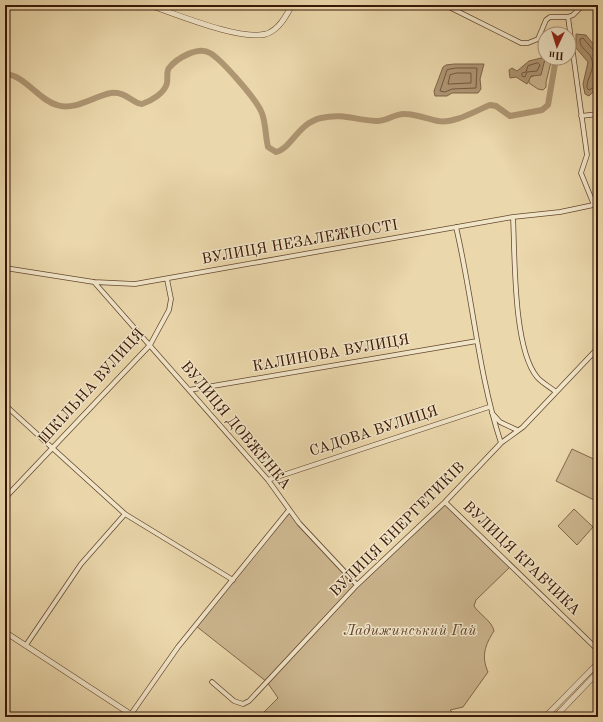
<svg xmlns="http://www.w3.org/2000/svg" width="603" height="722" font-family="'Old Standard TT',serif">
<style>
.green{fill:#ccb68f;stroke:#82664b}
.water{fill:#ae9673;stroke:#7f6348}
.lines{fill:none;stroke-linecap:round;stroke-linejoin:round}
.shore{stroke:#74563d;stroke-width:1}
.river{stroke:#ae9673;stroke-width:6}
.minor-casing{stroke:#654730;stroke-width:5.5}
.tertiary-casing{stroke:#654730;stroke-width:6}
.minor{stroke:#f1e5c8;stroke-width:4}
.tertiary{stroke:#f1e5c8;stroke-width:5}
.labels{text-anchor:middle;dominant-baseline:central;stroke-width:3;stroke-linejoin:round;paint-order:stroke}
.street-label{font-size:15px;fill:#391707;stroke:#f1e5c8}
.park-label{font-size:15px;font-style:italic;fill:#654730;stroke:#f1e5c8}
</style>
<rect width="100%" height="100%" fill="#ead7ab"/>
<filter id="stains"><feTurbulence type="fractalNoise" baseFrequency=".005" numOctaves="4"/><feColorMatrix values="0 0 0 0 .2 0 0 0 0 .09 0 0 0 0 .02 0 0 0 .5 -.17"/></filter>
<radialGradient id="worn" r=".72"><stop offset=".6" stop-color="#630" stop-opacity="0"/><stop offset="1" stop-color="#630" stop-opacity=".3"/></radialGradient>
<!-- green -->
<path class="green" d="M552,58L546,82V87L543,90L538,89L529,83V78L541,72L545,59Z
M572,449L598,461V502L556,481Z
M445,502L511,566L476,600L474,606C479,614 492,621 494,631C485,645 481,656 488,672L463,707L450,710L457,717H262L261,715L278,698L267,682L196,626L289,510L357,585Z
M574,509L593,527L577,545L558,526Z"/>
<!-- water -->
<path class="water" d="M576,34L586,35L598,50V89L595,90L589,96L585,94L583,84L588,62L576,48Z
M541,58L545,59L541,75L531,76L527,84L516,77L510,78L509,70L512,68L517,71L529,61Z
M454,64H484L480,79L481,89L478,93H452L447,96H435L434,91L443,67L446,65Z"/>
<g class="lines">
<!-- shore -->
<path class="shore" d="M598,52L594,51L583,38L580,39C579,49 590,51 592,60C595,70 586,79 587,88L589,90L598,85
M538,63L540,65L537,71L527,72L525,77L522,76V73L526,72L528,66Z
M456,68H477L476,88L452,89L445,92L440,91L447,70Z
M457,73H471V83L448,84L450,75Z"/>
<!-- river -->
<path class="river" d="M5,74C25,75 38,100 57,105C75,111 94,96 111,93C126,91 133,104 142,104C151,101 165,93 167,83C168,78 166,72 169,68C177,58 198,46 210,53C222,60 255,98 261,111C266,121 265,135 268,147L276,152C291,149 298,123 321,118C344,113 354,120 376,121C386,122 395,113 405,114C416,114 427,119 438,121C454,124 475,111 490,105L496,106L510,116L542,110L548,105L556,58"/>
<!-- minor casing -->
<g class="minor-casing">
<path id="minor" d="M445,5L521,43H528L538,39L546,20L550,17H568L573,15L583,5
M568,17L587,155L581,173L594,205
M581,116L598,114
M513,217C515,256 513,348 537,377C542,383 550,387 556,392
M456,227C473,299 478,373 501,443
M5,268L94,282L135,284L513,217L560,212L598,204
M94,282L268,480L299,523L357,585
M189,390L477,341
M5,405L125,514L233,580
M492,413L500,422L517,430
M268,480L489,407
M5,498L150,345L169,310L171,299L167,279
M445,502L598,650
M26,645L81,564L125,514
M212,682L234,701L243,704L249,701L357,585L445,502L501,443L523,427L598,348
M129,717L178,647L289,510"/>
</g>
<!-- tertiary casing -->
<g class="tertiary-casing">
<path id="tertiary" d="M149,5C176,14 240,41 266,34C279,30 286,16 292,5
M5,632L135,717
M545,717L598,663
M555,717L598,672"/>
</g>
<!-- minor -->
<use href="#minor" class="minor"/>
<!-- tertiary -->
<use href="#tertiary" class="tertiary"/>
</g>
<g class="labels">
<!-- street labels -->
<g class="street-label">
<text transform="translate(300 243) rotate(-10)">ВУЛИЦЯ НЕЗАЛЕЖНОСТІ</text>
<text transform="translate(331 354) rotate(-10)">КАЛИНОВА ВУЛИЦЯ</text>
<text transform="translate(92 387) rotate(-48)">ШКІЛЬНА ВУЛИЦЯ</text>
<text transform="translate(235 426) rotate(50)">ВУЛИЦЯ ДОВЖЕНКА</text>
<text transform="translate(374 432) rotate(-18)">САДОВА ВУЛИЦЯ</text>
<text transform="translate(398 530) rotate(-45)">ВУЛИЦЯ ЕНЕРГЕТИКІВ</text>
<text transform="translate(521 559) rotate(44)">ВУЛИЦЯ КРАВЧИКА</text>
</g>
<!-- park labels -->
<g class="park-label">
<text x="410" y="631">Ладижинський Гай</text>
</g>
</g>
<!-- margin -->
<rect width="603" height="722" fill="none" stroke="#ead7ab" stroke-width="20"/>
<rect x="6" y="6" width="591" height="710" fill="none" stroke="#391707" stroke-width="2"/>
<rect x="10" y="10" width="583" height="702" fill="none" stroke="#391707"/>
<!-- north arrow -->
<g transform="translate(557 46) rotate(184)"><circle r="19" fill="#f1e5c8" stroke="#a7937b"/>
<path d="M0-3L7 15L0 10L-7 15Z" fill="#8f2418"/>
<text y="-6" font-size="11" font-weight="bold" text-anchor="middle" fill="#391707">Пн</text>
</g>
<rect width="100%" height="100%" filter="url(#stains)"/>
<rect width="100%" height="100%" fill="url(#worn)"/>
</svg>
